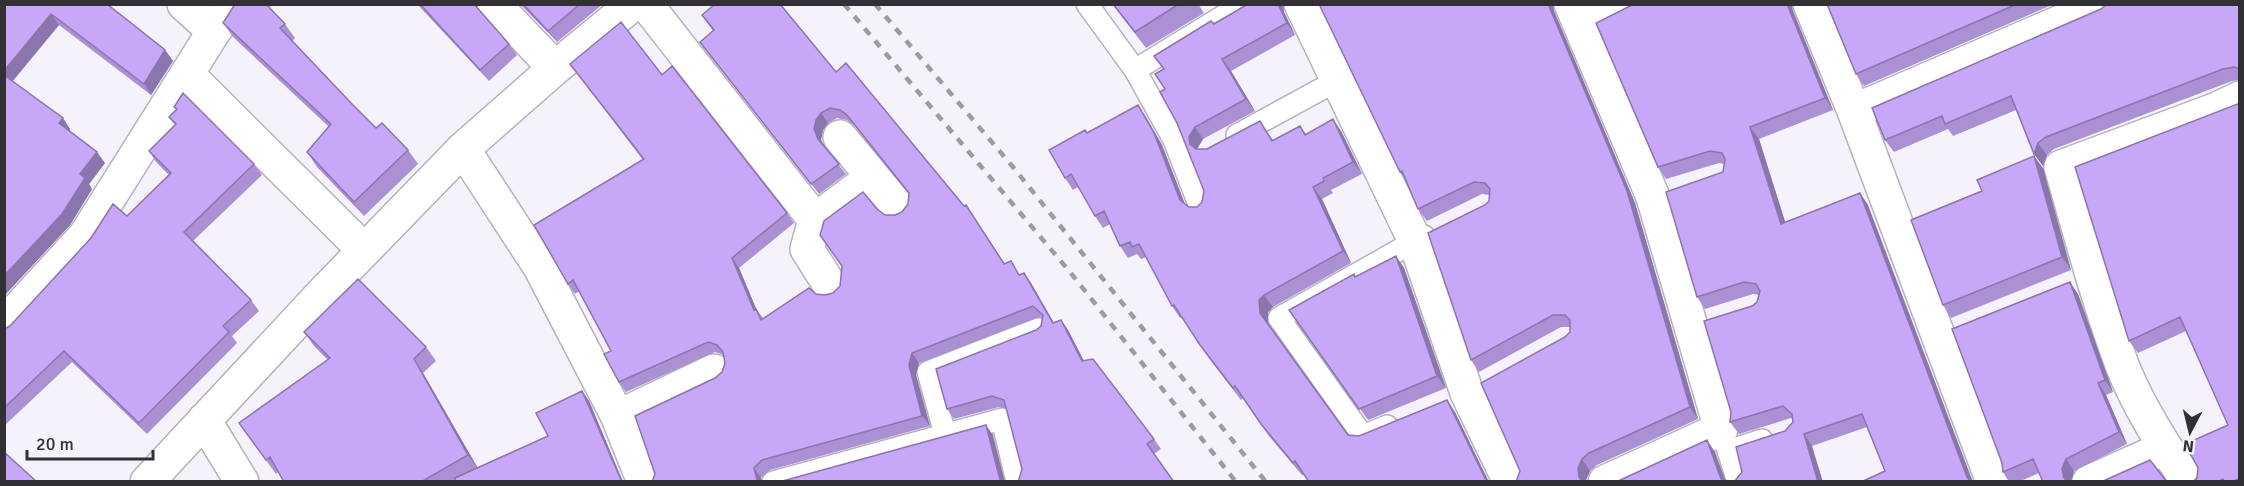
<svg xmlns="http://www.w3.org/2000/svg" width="2244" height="486" font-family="Signika,sans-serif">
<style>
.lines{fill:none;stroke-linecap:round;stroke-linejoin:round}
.service-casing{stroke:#b5b2bb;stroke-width:24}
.minor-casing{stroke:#b5b2bb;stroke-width:36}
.service{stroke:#fff;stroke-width:21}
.minor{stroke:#fff;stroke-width:33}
.rail{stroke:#9d9ba1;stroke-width:4.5;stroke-dasharray:8 8;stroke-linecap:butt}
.wall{fill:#ab90d4}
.shaded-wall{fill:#8b75ad}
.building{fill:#c7a7f7;stroke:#8b75ad;stroke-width:1.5}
</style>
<rect width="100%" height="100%" fill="#f5f2fb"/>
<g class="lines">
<!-- service casing -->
<g class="service-casing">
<path id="service" d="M1087,4L1135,70L1243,4
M1135,70L1174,140L1200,207
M1237,135L1336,81
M1387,426L1363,436L1279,318L1424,236
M945,434L928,372L1038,329
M1724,438L1738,482
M1728,451L1762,440
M773,482L1002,419L1017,482"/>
</g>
<!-- minor casing -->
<g class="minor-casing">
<path id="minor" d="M184,4L214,31
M494,4L555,68
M646,4L815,220L873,177L840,137
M1301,4L1415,241L1467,393L1510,482
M1571,4L1653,197L1721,429L1605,482
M1810,4L1854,111L1993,482
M1581,24L1629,4
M187,74L364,250
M1854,111L2102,4
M463,149L540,267L618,417L644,482
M873,177L898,207
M815,220L807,249L831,287
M4,324L85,236L214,31L235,4
M618,417L714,371
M204,420L242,482
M147,482L322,294L463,149L555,68L633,4
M2089,482L2165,448
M2188,482C2164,446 2138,406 2122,365C2098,301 2080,233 2061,167L2217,109L2240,98"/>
</g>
<!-- service -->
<use href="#service" class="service"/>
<!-- minor -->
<use href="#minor" class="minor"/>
<!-- rail -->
<path class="rail" d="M844,4L1070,272L1236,482
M875,4L1013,167L1266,482"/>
</g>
<!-- wall -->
<path class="wall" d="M4,4H107L165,50L173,61L151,95L59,25L13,81L70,129L69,131L105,163L89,184L92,189L70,225L4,296Z
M417,4H476V7L509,44L517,55L489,81Z
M520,4H603L557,42Z
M1112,4H1198L1204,13L1146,48Z
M1248,4H1283L1284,12L1295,35L1231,71L1255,111L1203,139L1197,149H1207L1268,133L1273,140L1300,126L1306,134L1341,131L1362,174L1331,190L1333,193L1322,199L1351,263L1273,307L1268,312V324L1348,435L1359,436L1455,412L1302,475L1269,436L1243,398L1241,400L1208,357L1182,317L1180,318L1172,306L1146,257L1141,259L1137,254L1128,258L1120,246L1110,224L1103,228L1095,216L1078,187L1073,190L1065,178L1087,133L1146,117L1162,145L1185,204L1189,207H1197L1202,202L1204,191L1165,89L1164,70L1154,56Z
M1319,4H1553L1554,11L1635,203L1698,419L1597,465L1590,471L1586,480L1587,482H1516L1565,337L1570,332V327H1561L1479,372L1471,360L1485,205L1489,201L1490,195L1482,194L1427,221L1418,209L1407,182L1400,172Z
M1827,4H2054L1864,86L1856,74Z
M2240,4V80L2232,81L2054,149L2047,155L2043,166L2034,154L2016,110L1953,136L1948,129L1894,152L1885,140L2101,9Z
M1793,11L1833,110L1759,139L1785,223L1860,193L1868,205L1885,471L1867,427L1812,446L1785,431L1793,422V420L1791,418L1739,434L1730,422L1752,306L1757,302L1759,295L1753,294L1705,309L1697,297L1724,164L1719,163L1666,179L1658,167Z
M702,15L836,72L964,206L966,205L1005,264L1031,283L1054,323L1061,320L1068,330L1084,361L1154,439L1161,449L1154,454L1022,469L1007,409L999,407L954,419L947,409L1041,326L1042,318L1040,317L919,363L916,375L930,426L770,470L761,478L762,482H652L715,378L722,372L725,363L724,355L715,352L626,392L619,382L611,351L579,291L575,294L568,284L643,160L570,64L662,75L787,213L794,223L739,268L756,309L764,319L816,294L825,295L833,293L840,286L877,209L885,215H895L902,212L908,204L909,194L854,125L847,120L837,118L828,123L823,130L821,140L824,146L846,174L819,194L700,42L713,31Z
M223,23L285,24L295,38L292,41L352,104L376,128L408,150L418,164L364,216L317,167L307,152L329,127L233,37Z
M2240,103V482H2193L2228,425L2186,331L2138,353L2129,341Z
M174,107L254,164L262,175L193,241L251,300L259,311L232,336L237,343L147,434L72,362L4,426V329L10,326L127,216L169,175L156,162L149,151L175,125L169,117L176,110Z
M2043,168L2071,270L1951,318L1943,305Z
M1396,256L1404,268L1446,388L1368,420L1289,310Z
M2078,294L2113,392L2106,395L2127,444L2074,471L2071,482H2043L2039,473L2018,482H2009L2003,472Z
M304,332L426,347L436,361L423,373L478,468L548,436L582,391L589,401L623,482H284L278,472L276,474L239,423L328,360L314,346Z"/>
<!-- shaded-wall -->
<path class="shaded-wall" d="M1278,4H1283L1284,12L1295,35L1287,23Z
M1548,4H1553L1554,11L1635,203L1698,419L1690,407Z
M1787,4H1792L1793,11L1833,110L1825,98Z
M51,14L59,25L10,84L4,76V71Z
M165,50L173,61L151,95L144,84Z
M1222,59L1231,71L1255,111L1246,99Z
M1138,105L1146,117L1162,145L1188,212L1180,200Z
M821,113L828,123L823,130L821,140L826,149L818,139L814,129L816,120Z
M63,118L70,129L67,134L59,123Z
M1333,119L1341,131L1362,174L1353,162Z
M1195,127L1203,139L1197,149L1199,156L1190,144L1189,137Z
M1750,127L1759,139L1790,237L1781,224Z
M2038,143L2047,155L2043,166L2034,154Z
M97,152L105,163L89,184L92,189L70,225L4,296V276Z
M2034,156L2043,168L2071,270L2062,257Z
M1313,187L1322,199L1351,263L1343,251Z
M1860,193L1868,205L1973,482H1970L1967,477Z
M1396,256L1404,268L1446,388L1437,376Z
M732,258L739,268L761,320L754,310Z
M1024,273L1031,283L1060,334L1053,323Z
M2070,282L2078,294L2113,392L2105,380Z
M1264,295L1273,307L1268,312V325L1260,313L1259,300Z
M1061,320L1068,330L1089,371L1082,361Z
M912,353L919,363L916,375L930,426L922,416L909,365Z
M414,359L423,373L478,469L468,455Z
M2098,383L2106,395L2127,444L2119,432Z
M582,391L589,401L623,482H621L620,479Z
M1447,400L1455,412L1489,482H1487L1485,478Z
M986,425L993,435L1005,482H1001L1000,480Z
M1804,434L1812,446L1823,482H1818Z
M1707,440L1715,452L1726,482L1721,479Z
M1582,459L1590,471L1586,480L1587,482H1582L1579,477L1578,468Z
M2066,459L2074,471L2071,482H2066L2064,478L2062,469Z
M754,468L761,478L762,482L757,480Z"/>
<!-- building -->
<path class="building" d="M4,4H107L165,50L144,84L51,14L4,71Z
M235,4H266L285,24L280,28L352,104L376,128L382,123L408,150L354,202L307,152L331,124L223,23Z
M420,4H474L509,44L480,70Z
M523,4H580L548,31Z
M715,4H780L836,72L846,63L964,206L966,205L1004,264L1011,261L1019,275L1024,273L1053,323L1061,320L1082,361L1093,359L1154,439L1147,444L1174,482H1018L1022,469L1004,400L992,396L947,409L936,369L1036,330L1041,326L1043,315L1033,306L912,353L909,365L922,416L762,460L754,468L757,480L760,482H652L655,474L635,416L715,378L722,372L725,363L723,352L717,345L708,342L619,382L604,354L611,351L573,280L568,284L534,225L644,159L570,64L621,22L662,75L672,66L787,213L732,258L754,310L756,309L761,320L809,288L816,294L825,295L833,293L840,286L842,266L820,235L824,221L863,192L877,209L885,215H895L902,212L908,204L909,193L847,115L840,110L830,108L821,113L816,120L814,129L818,139L839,164L811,184L700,42L714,30L702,15Z
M1113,4H1179L1135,32Z
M1248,4H1278L1287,23L1222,59L1246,99L1195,127L1189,137L1190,144L1196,149H1207L1260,121L1272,141L1300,126L1305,135L1333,119L1353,162L1323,178L1324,181L1313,187L1343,251L1264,295L1259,300L1260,313L1348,435L1359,436L1447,400L1485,478L1488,482H1309L1295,461L1293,463L1261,424L1235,386L1233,388L1200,345L1174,305L1172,306L1139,244L1132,247L1130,242L1120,246L1104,211L1095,216L1071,174L1065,178L1049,150L1085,130L1087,133L1138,105L1154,133L1180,200L1189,207H1197L1202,202L1204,191L1177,123L1160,92L1165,89L1155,74L1164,69L1154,56L1211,21L1214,24Z
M1319,4H1548L1627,191L1690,407L1589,453L1582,459L1578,468L1579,477L1583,482H1516L1520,471L1481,383L1565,337L1570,332V320L1565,315H1553L1471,360L1428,233L1485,205L1489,201L1490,189L1485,183L1474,182L1418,209L1402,171L1400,172Z
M1634,4H1787L1825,98L1750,127L1781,224L1860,193L1967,477L1971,482H1861L1885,471L1862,414L1804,434L1818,482H1734L1742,472L1736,447L1785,431L1793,422L1792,414L1783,406L1730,422L1731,412L1704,321L1752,306L1757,302L1760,291L1756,284L1744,282L1697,297L1666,192L1723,172L1725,159L1722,153L1710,151L1658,167L1596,23Z
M1827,4H2017L1856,74Z
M2107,4H2240V69L2234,67L2223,69L2046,137L2038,143L2034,154L2011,96L1945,124L1942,116L1885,140L1872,108L2101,9Z
M4,75L63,118L59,123L97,152L80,174L85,178L62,214L4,276Z
M183,93L254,164L184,232L251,300L223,326L229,332L139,423L64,351L4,408V329L10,326L91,238L113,204L127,216L171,173L149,151L176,124L169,117L177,109L174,107Z
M2240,103V478L2232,482H2224L2223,479L2217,482H2193L2197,478L2198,468L2185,444L2228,425L2180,317L2129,341L2075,167Z
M2034,156L2062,257L1943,305L1911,220L1982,191L1977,180Z
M1396,256L1437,376L1359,409L1289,310L1354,274L1355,277Z
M358,279L426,347L414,359L468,455L421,482H284L270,457L266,460L239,423L330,358L304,332Z
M2070,282L2105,380L2098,383L2119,432L2066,459L2062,469L2064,478L2067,482H2043L2033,459L2003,472L2002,463L1952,329Z
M582,391L622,482H456L455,478L548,436L536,413Z
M986,425L1000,480L1003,482H779Z
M1707,440L1721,479L1732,482H1616Z
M4,452L37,482H4Z
M2150,460L2167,482H2101Z"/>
<!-- border -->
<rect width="2244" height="486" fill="none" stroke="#323034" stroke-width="12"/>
<!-- north arrow -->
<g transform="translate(2190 432) rotate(187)" stroke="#f5f2fb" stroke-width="4.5" paint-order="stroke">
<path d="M0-4.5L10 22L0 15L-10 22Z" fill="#323034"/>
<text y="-9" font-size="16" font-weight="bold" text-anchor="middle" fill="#323034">N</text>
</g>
<!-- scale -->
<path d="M27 450v9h126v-9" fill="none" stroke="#323034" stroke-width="3"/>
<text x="36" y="450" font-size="18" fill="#323034" stroke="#f5f2fb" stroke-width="4.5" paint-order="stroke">20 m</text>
</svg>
